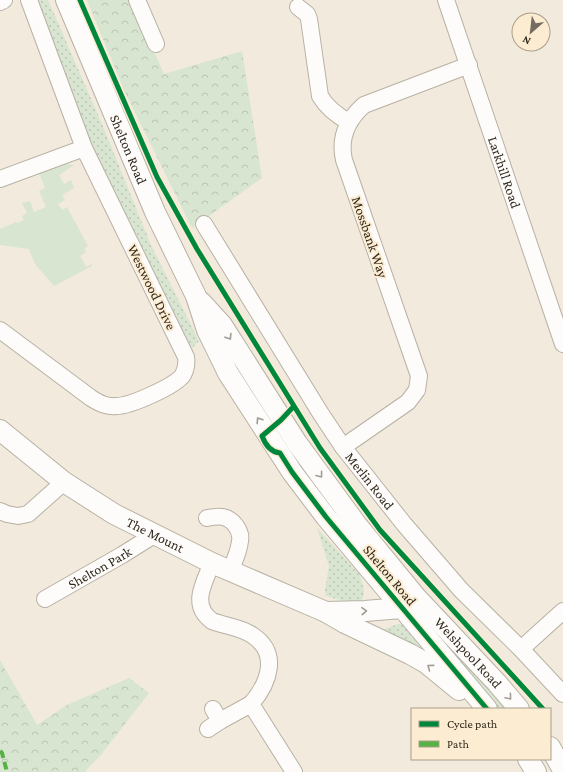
<svg xmlns="http://www.w3.org/2000/svg" width="563" height="772" font-family="'Crimson Pro',serif">
<style>
.grass{fill:url(#grass-dots)}
.forest{fill:url(#forest-crowns)}
.green{fill:#d8e5d0}
.lines{fill:none;stroke-linecap:round;stroke-linejoin:round}
.minor-casing{stroke:#b8b1a4;stroke-width:18}
.major-casing{stroke:#b8b1a4;stroke-width:22}
.minor{stroke:#fdfcfa;stroke-width:16}
.major{stroke:#fdfcfa;stroke-width:20}
.quiet{stroke:#56b245;stroke-width:4;stroke-dasharray:8 4;stroke-linecap:butt}
.cycleway-casing{stroke:#fcecd2;stroke-width:8}
.cycleway{stroke:#00873e;stroke-width:5}
.oneway{stroke:#a19d96}
.labels{text-anchor:middle;dominant-baseline:central;stroke-width:4;stroke-linejoin:round;paint-order:stroke}
.street-label{font-size:14px;fill:#30281c;stroke:#fcecd2}
</style>
<defs>
<pattern id="grass-dots" width="8" height="8" patternUnits="userSpaceOnUse"><rect width="8" height="8" fill="#d8e5d0"/><path d="M2 2h.1M6 6h.1" fill="none" stroke="#bac4b2" stroke-width="1.8" stroke-linecap="round"/></pattern>
<pattern id="forest-crowns" width="20" height="18" patternUnits="userSpaceOnUse"><rect width="20" height="18" fill="#d8e5d0"/><path d="M2 6a3 3 0 1 1 6 0M12 15a3 3 0 1 1 6 0" fill="none" stroke="#bac4b2"/></pattern>
</defs>
<rect width="100%" height="100%" fill="#f2eadc"/>
<!-- grass -->
<path class="grass" d="M37,0H48L102,124L151,245L199,341L192,348L118,205L89,145Z
M317,528L360,575L364,590L363,599L354,604L326,596L325,590L329,566Z
M417,618L440,633L508,709H500Z
M398,624H405L437,660L379,631Z"/>
<!-- forest -->
<path class="forest" d="M87,0H131L164,74L242,51L262,178L192,228L124,90Z
M0,660L37,725L67,705L129,678L149,693L100,756L87,769L85,772H0Z"/>
<!-- green -->
<path class="green" d="M66,164L74,165L59,175L64,184L71,180L74,188L62,195L65,200L58,204L62,210L68,207V209L88,246L84,249L86,252L80,256L86,267L92,264V266L54,286L35,264L29,249L0,245V229L16,222L17,223L24,220L22,216L27,213L22,203L30,201L34,212L46,207L39,191L45,188L39,173Z"/>
<g class="lines">
<!-- minor casing -->
<g class="minor-casing">
<g id="minor">
<path d="M137,0L156,44"/>
<path id="s1" d="M446,0L563,344"/>
<path d="M0,2L4,0"/>
<path d="M298,7L307,14L309,19L320,96C327,108 336,115 349,122"/>
<path d="M0,179L84,148"/>
<path id="s2" d="M204,224L321,414L343,447L404,524L461,590L521,649L563,694"/>
<path d="M0,330L91,398C99,403 106,407 116,406C131,406 175,386 183,375C186,369 187,363 186,357L84,148L29,0"/>
<path d="M343,447L408,402L417,390L419,376L344,160C339,138 347,120 364,105L469,65"/>
<path d="M0,511L7,514L18,516L28,514L64,482"/>
<path d="M207,518C212,517 218,516 223,517C233,519 242,531 240,541C239,552 234,562 230,571"/>
<path d="M212,563C204,583 190,605 212,621C225,626 241,627 252,635C280,653 269,683 251,704L294,772"/>
<path id="s3" d="M45,599L122,555L154,535"/>
<path d="M521,649L563,611"/>
<path d="M213,709L220,721"/>
<path d="M208,729L220,721L251,704"/>
</g>
</g>
<!-- major casing -->
<g class="major-casing">
<g id="major">
<path id="s4" d="M66,0L155,212L196,296L207,330L228,373L292,472L326,517L487,709"/>
<path id="s5" d="M201,302L222,325L297,443L357,525L416,597L497,683L519,709"/>
<path id="s6" d="M0,430L64,482L114,514L212,563L326,612L345,623L410,654L426,663L459,690"/>
<path d="M326,612L365,611L402,608"/>
<path d="M550,747L563,770"/>
<path d="M528,759L536,772"/>
</g>
</g>
<!-- minor -->
<use href="#minor" class="minor"/>
<!-- major -->
<use href="#major" class="major"/>
<!-- quiet -->
<path class="quiet" d="M0,751L2,753L7,772"/>
<!-- cycleway casing -->
<g class="cycleway-casing">
<path id="cycleway" d="M80,0L157,177L197,249L320,448L380,530L543,709
M294,406L281,420L262,436C265,444 271,452 280,453L292,472L326,517L487,709"/>
</g>
<!-- cycleway -->
<use href="#cycleway" class="cycleway"/>
</g>
<!-- one-way arrows -->
<defs><path id="oneway-chevron" d="M-2-3.5L2.5 0L-2 3.5" fill="none" stroke-width="1.6" stroke-linecap="round" stroke-linejoin="round"/></defs>
<g class="oneway">
<use href="#oneway-chevron" transform="translate(229 337) rotate(58)"/>
<use href="#oneway-chevron" transform="translate(259 420) rotate(-123)"/>
<use href="#oneway-chevron" transform="translate(320 475) rotate(53)"/>
<use href="#oneway-chevron" transform="translate(364 611) rotate(-3)"/>
<use href="#oneway-chevron" transform="translate(430 667) rotate(-143)"/>
<use href="#oneway-chevron" transform="translate(509 697) rotate(50)"/>
</g>
<g class="labels">
<!-- street labels -->
<g class="street-label">
<text stroke="none"><textPath href="#s4" startOffset="162">Shelton Road</textPath></text>
<text stroke="none"><textPath href="#s1" startOffset="182">Larkhill Road</textPath></text>
<text transform="translate(370 237) rotate(71)">Mossbank Way</text>
<text transform="translate(152 287) rotate(64)">Westwood Drive</text>
<text stroke="none"><textPath href="#s2" startOffset="306">Merlin Road</textPath></text>
<text stroke="none"><textPath href="#s6" startOffset="188">The Mount</textPath></text>
<text stroke="none"><textPath href="#s3" startOffset="63">Shelton Park</textPath></text>
<text transform="translate(390 575) rotate(50)">Shelton Road</text>
<text stroke="none"><textPath href="#s5" startOffset="442">Welshpool Road</textPath></text>
</g>
</g>
<!-- legend -->
<rect x="411" y="708" width="140" height="52" fill="#fcecd2" stroke="#aa9e89"/>
<rect x="419" y="721" width="20" height="6" fill="#00873e" stroke="#aa9e89"/>
<text x="447" y="728" font-size="12" fill="#30281c">Cycle path</text>
<rect x="419" y="741" width="20" height="6" fill="#56b245" stroke="#aa9e89"/>
<text x="447" y="748" font-size="12" fill="#30281c">Path</text>
<!-- north arrow -->
<g transform="translate(531 32) rotate(208)"><circle r="19" fill="#fcecd2" stroke="#aa9e89"/>
<path d="M0-3L7 15L0 10L-7 15Z" fill="#746c5f"/>
<text y="-6" font-size="11" font-weight="bold" text-anchor="middle" fill="#30281c">N</text>
</g>
</svg>
